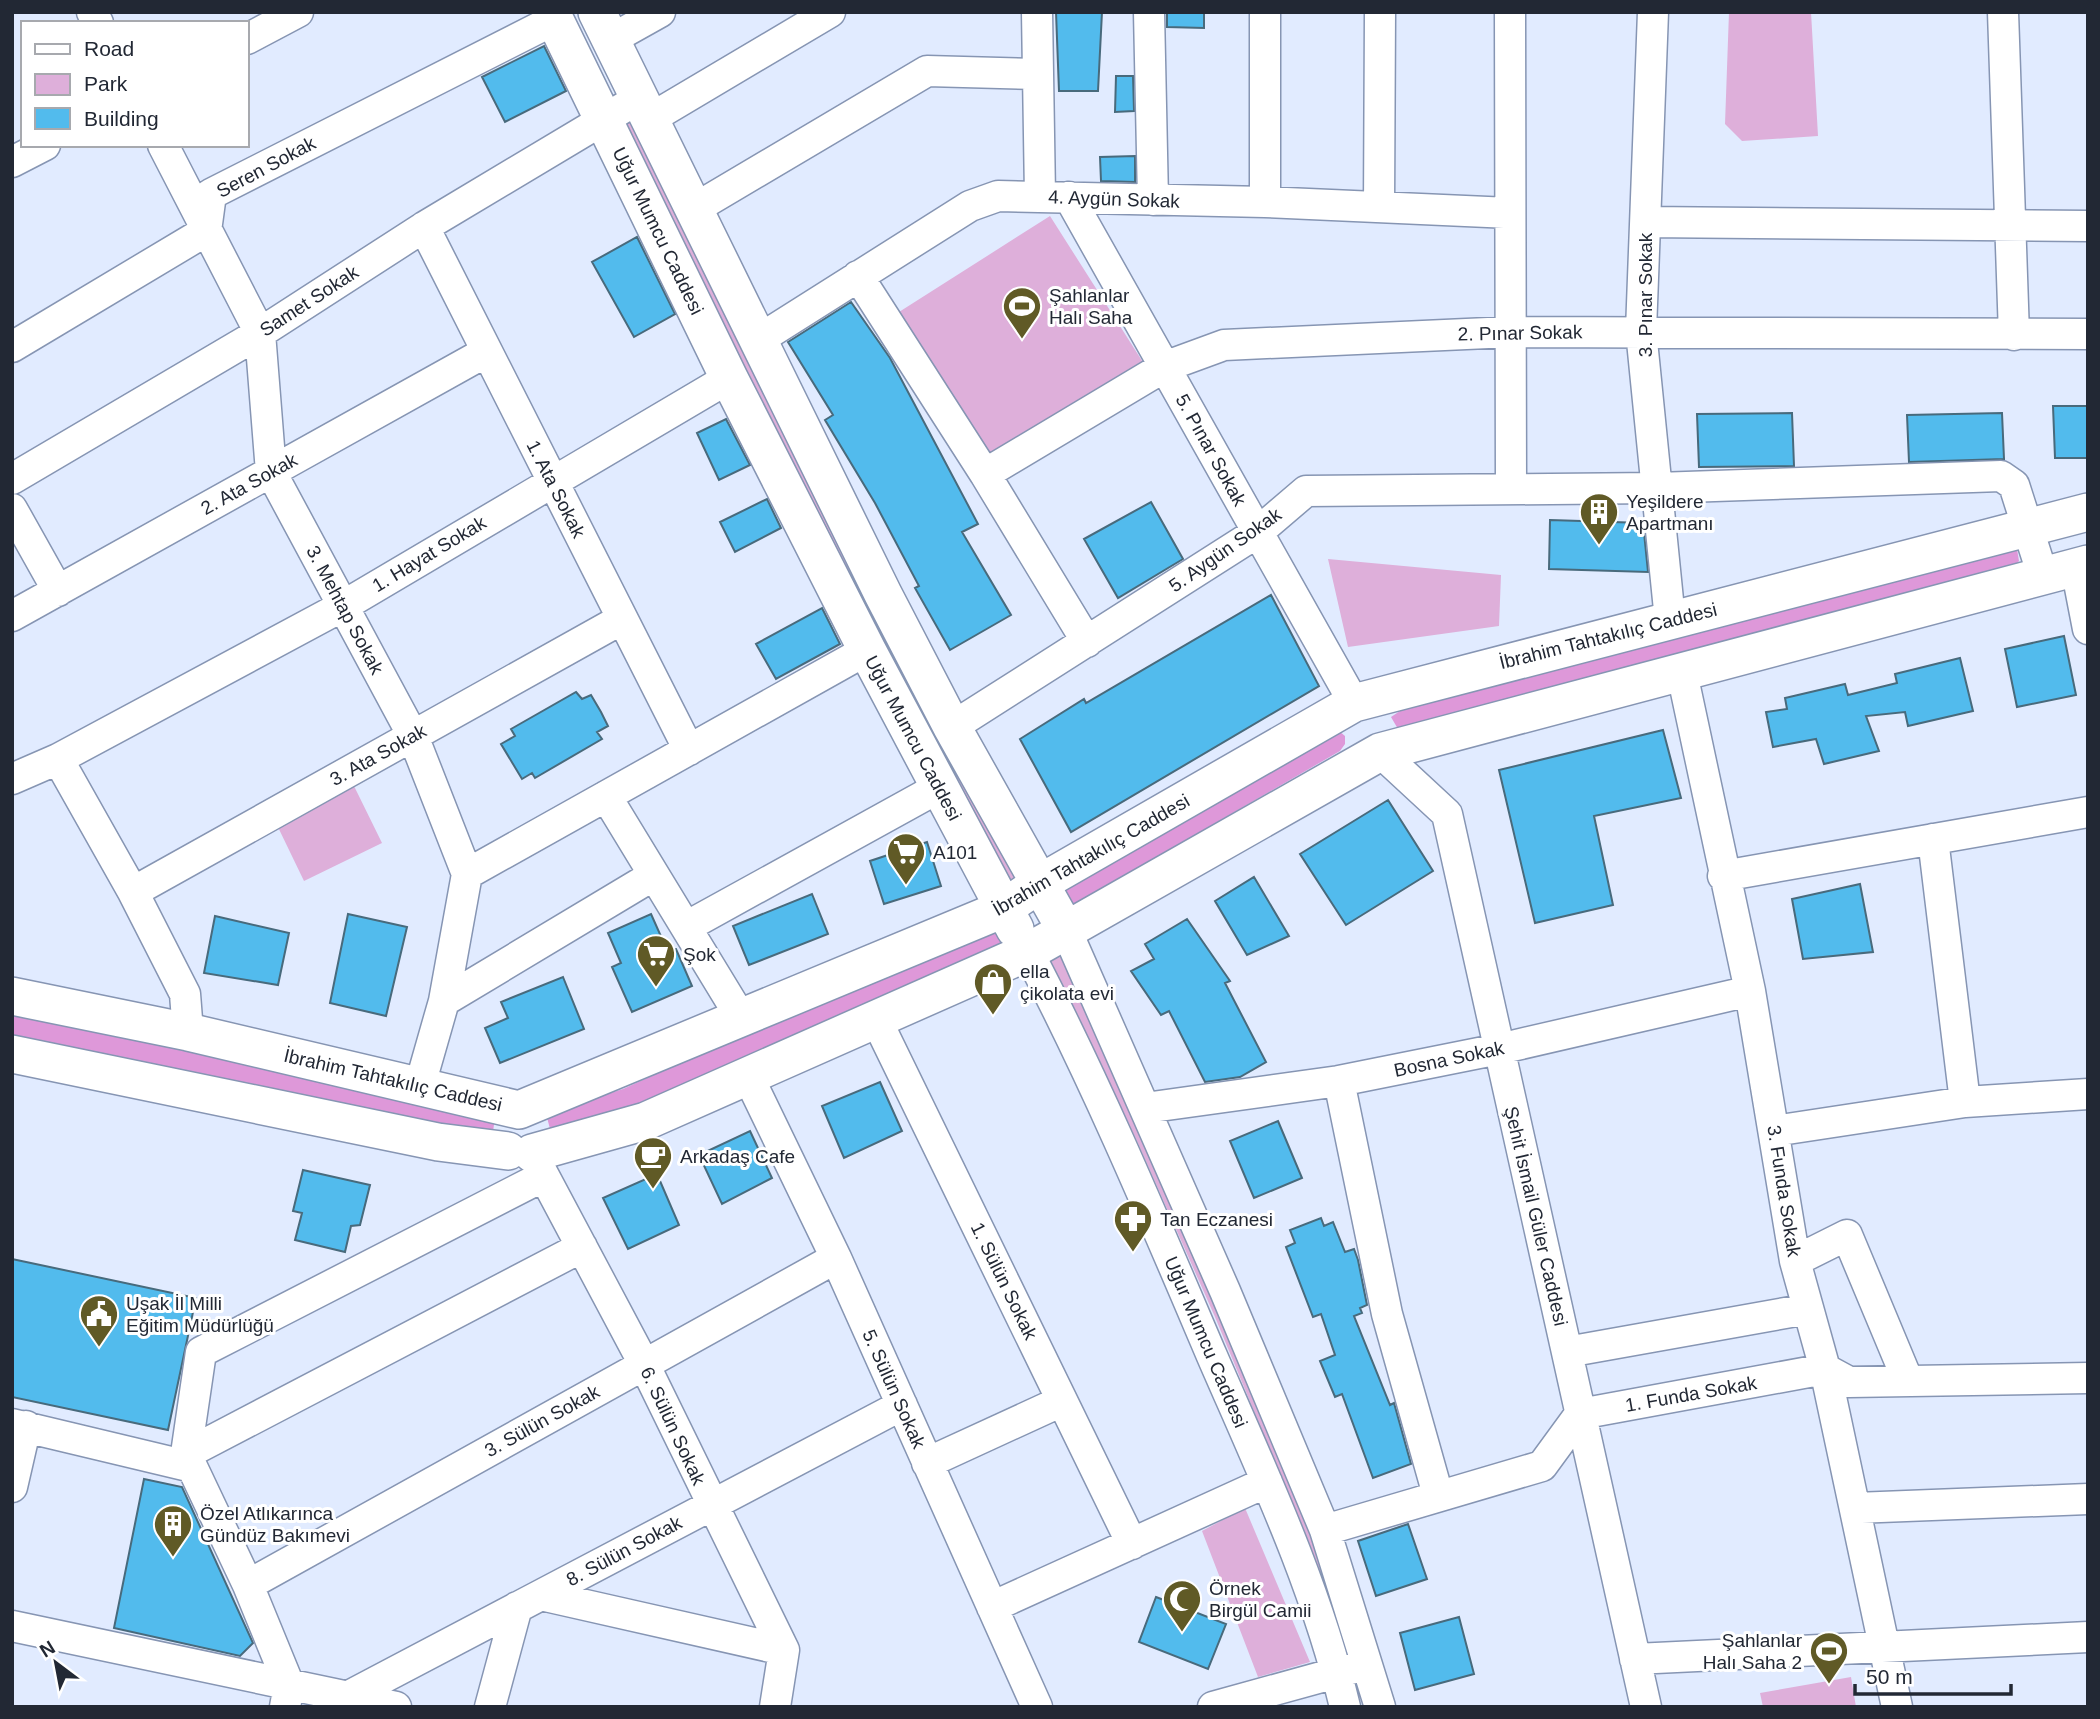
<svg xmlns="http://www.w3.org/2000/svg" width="2100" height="1719" font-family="Helvetica,sans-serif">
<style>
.green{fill:#deafda}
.forest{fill:#de98d9}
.building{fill:#52bbed;stroke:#486a7c;stroke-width:2}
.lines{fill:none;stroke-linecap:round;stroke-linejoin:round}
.minor-casing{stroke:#8695b3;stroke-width:33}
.major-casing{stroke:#8695b3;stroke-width:40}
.minor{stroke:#fff;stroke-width:30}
.major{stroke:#fff;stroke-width:37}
.labels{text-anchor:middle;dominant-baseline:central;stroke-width:6;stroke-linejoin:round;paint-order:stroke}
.street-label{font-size:19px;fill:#222834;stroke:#fff}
.poi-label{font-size:19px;fill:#222834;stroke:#fff;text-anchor:start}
</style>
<rect width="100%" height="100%" fill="#e1ebff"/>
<!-- green -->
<path class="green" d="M1729,12H1811L1818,136L1742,141L1725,124Z
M627,114L1023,874L1006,886L618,118Z
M1050,216L1146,367L995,463L899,312Z
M1328,559L1501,575L1499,626L1348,647Z
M354,786L382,843L304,881L276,823Z
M1062,952L1287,1463L1356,1651L1346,1654L1316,1561L1215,1317L1136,1139L1063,987L1045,959Z
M1245,1508L1310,1662L1258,1677L1202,1531Z
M1851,1677L1856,1707H1763L1760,1693Z"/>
<!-- forest -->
<path class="forest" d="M2017,549L2019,561L2013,567L1398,729L1391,717L1403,709Z
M1339,731L1345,736V744L1340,751L1074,905H1067L1063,886Z
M997,927L1012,939L670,1094L552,1136L546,1114L623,1089L781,1017Z
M12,1010L495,1118L492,1138L12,1035Z"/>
<!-- building -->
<path class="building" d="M1056,12H1102L1098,91H1059Z
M1167,12H1204V28L1167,27Z
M544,46L566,91L505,122L482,77Z
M1116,76H1133L1134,111L1115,112Z
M1135,156V182L1101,181L1100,157Z
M637,237L675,314L634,337L592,262Z
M851,302L890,358L978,524L962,532L1011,615L950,650L915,588L919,586L875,503L825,420L833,415L788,342Z
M2053,406H2088V458H2055Z
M1792,413L1794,466L1699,467L1697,414Z
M2002,413L2004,459L1909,462L1907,415Z
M726,419L750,465L719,480L697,433Z
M767,499L781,528L735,552L720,522Z
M1151,502L1183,559L1118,598L1084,539Z
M1550,520L1643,523L1648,572L1549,569Z
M1271,595L1319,686L1071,832L1020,739L1084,699L1086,703Z
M822,608L840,644L776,679L756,644Z
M2064,636L2076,695L2017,707L2005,649Z
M1960,658L1973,711L1908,726L1905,712L1866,716L1879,751L1824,764L1816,739L1773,747L1766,712L1787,709L1785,698L1845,684L1848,695L1897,683L1895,674Z
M576,692L582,699L591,695L601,712L608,726L597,732L602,739L535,778L532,773L522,779L501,744L515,736L511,729Z
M1663,730L1681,798L1594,816L1613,905L1535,923L1499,770Z
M1388,800L1433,871L1346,925L1300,854Z
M927,842L941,886L884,904L870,861Z
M1254,877L1289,936L1247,955L1215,901Z
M1860,884L1873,952L1803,959L1792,899Z
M812,894L828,934L749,965L733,926Z
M348,914L407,927L386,1016L330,1003Z
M651,914L667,950L676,949L692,986L632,1012L612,967L621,963L608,933Z
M215,916L289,933L278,985L204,973Z
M1187,919L1230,981L1225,983L1266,1062L1240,1077L1205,1082L1169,1011L1161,1015L1131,971L1154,959L1145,944Z
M563,977L584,1029L500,1063L485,1028L508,1018L501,1002Z
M880,1082L902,1131L844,1158L822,1106Z
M1278,1121L1302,1178L1254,1198L1230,1141Z
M750,1131L772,1178L722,1204L699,1155Z
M303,1170L370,1185L360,1225L351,1226L345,1252L295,1240L302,1213L293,1211Z
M657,1174L679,1225L628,1249L603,1198Z
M1321,1218L1324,1226L1333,1222L1345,1252L1354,1249L1358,1260L1367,1305L1360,1308L1362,1313L1354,1316L1390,1405L1394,1403L1411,1464L1373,1478L1342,1394L1335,1397L1320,1361L1335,1355L1321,1314L1313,1317L1286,1247L1295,1243L1290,1230Z
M12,1259L196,1298L168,1430L12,1397Z
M144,1479L182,1487L253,1643L240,1656L114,1628Z
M1408,1524L1427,1579L1376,1596L1358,1541Z
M1156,1597L1226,1624L1208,1669L1139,1642Z
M1459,1617L1474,1674L1415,1690L1400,1633Z"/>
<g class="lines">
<!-- minor casing -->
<g class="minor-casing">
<path id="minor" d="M92,12L98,23
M1037,12L1040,196
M1149,12L1153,200
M1510,12L1511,487
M1653,12L1641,331L1670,620
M2003,12L2014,335
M247,39L298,12
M610,40L660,12
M648,120L830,12
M163,145L260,333L271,472L413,736L467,874L444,1001L420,1085
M12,162L45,145
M1069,197L1354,703
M1265,202V12
M1379,207L1380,12
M694,209L927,71L1038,74
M1646,222L2088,226
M424,227L689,750
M858,276L985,474L1087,642
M758,340L970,206L998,196L1265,202L1510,213
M12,347L206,231L211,194L554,20
M985,474L1164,367L1224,345L1510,332L2088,334
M12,479L260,333L424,227L638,99
M12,509L58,591
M2076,567L2088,629
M12,616L486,352
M1682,673L1750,991L1795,1261L1825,1369L1897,1707
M952,727L1258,532L1306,491L1657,488L2001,476L2014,485L2043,576
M1380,752L1447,814L1646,1707
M58,759L133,892L185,994L188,1032
M12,779L58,759L343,606L729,378
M606,796L740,1016
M1933,839L1965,1102
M467,874L867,650
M1723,876L2088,812
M133,892L622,619
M686,927L938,788
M1067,932L1225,1291L1325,1530L1380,1707
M1028,952C1097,1084 1154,1220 1212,1356C1262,1471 1316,1585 1345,1707
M444,1001L654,875
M876,1019L1132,1544
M747,1074L836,1258L1037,1707
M1339,1081L1387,1314L1438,1495
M1145,1108L1339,1081L1499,1049L1750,991
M1774,1131L1965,1102L2088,1094
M535,1159L644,1364L784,1650L775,1707
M1795,1261L1847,1235L1908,1381
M1567,1352L1808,1309
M12,1424L192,1467
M186,1454L582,1247
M927,1463L1062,1401
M12,1487L26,1426
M1855,1508L2088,1499
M1325,1530L1542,1466L1580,1414L1825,1369L1849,1382L2088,1378
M248,1585L836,1258
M541,1595L784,1650
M992,1607L1267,1482
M12,1626L396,1707
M1635,1659L2088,1637
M347,1697L902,1405
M285,1707L289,1685L248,1585L186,1454L201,1352L544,1176
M490,1707L517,1607
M1213,1707L1354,1668"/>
</g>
<!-- major casing -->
<g class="major-casing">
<path id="major" d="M551,12L729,378L867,650L1015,929
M597,12L883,594L952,727L1067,932
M12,996L188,1032L519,1110L1003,909L1042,882L1354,703L2088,512
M12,1054L438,1142L508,1151
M532,1153L646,1121L1028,952L1380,752L2088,564"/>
</g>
<!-- minor -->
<use href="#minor" class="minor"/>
<!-- major -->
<use href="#major" class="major"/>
</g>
<!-- icons -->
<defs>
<g id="stadium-pin" transform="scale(2.0125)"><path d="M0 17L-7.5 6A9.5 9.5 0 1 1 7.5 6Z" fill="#605a26" stroke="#fff"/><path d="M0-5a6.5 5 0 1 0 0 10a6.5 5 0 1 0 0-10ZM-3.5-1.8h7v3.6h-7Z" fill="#fff"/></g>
<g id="building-pin" transform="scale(2.0125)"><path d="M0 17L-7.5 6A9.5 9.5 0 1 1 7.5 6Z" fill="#605a26" stroke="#fff"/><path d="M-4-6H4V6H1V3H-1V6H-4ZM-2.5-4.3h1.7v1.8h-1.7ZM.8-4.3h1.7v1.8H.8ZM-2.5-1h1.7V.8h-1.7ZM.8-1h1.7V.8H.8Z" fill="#fff"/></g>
<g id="supermarket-pin" transform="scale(2.0125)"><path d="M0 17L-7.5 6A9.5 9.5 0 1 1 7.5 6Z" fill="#605a26" stroke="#fff"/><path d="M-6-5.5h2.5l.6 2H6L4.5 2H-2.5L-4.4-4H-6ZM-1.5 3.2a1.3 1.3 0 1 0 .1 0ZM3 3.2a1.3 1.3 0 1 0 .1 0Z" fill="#fff"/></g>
<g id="shop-pin" transform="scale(2.0125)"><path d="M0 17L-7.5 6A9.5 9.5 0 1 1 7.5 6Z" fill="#605a26" stroke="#fff"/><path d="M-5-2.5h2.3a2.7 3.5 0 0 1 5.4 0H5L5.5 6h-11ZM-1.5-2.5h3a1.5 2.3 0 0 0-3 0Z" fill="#fff"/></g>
<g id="cafe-pin" transform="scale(2.0125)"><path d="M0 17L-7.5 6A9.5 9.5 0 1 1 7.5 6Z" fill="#605a26" stroke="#fff"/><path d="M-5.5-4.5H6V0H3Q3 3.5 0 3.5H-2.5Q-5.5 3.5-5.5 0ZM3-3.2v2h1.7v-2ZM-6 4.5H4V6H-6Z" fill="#fff"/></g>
<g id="pharmacy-pin" transform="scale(2.0125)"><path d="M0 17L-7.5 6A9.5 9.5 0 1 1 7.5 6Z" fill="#605a26" stroke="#fff"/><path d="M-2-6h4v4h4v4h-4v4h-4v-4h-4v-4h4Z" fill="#fff"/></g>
<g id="civic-pin" transform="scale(2.0125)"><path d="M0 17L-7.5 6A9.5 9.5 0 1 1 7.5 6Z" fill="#605a26" stroke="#fff"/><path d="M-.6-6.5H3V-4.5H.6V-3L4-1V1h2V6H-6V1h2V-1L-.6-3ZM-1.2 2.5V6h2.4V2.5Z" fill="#fff"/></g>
<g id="mosque-pin" transform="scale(2.0125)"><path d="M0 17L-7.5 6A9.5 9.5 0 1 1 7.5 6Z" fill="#605a26" stroke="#fff"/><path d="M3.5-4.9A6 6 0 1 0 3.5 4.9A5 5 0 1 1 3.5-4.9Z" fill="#fff"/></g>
</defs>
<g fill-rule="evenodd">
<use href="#stadium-pin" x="1022" y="306"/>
<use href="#building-pin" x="1599" y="512"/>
<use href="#supermarket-pin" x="906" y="852"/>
<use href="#supermarket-pin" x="656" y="954"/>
<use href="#shop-pin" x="993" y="982"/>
<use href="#cafe-pin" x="653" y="1156"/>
<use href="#pharmacy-pin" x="1133" y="1219"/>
<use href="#civic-pin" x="99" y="1314"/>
<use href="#building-pin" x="173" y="1524"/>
<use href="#mosque-pin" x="1182" y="1599"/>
<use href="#stadium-pin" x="1829" y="1651"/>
</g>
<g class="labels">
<!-- street labels -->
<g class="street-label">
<text transform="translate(266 167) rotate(-28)">Seren Sokak</text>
<text transform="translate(1114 199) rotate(2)">4. Aygün Sokak</text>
<text transform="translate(658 231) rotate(64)">Uğur Mumcu Caddesi</text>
<text transform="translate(1645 295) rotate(-90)">3. Pınar Sokak</text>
<text transform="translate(309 301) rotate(-33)">Samet Sokak</text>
<text transform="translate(1520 333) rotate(-1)">2. Pınar Sokak</text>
<text transform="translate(1211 450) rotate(61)">5. Pınar Sokak</text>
<text transform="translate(249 484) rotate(-29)">2. Ata Sokak</text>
<text transform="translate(556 489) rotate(63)">1. Ata Sokak</text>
<text transform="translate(1225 550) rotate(-35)">5. Aygün Sokak</text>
<text transform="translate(429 554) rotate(-31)">1. Hayat Sokak</text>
<text transform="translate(345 610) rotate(62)">3. Mehtap Sokak</text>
<text transform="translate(1608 636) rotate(-14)">İbrahim Tahtakılıç Caddesi</text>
<text transform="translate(913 738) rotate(62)">Uğur Mumcu Caddesi</text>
<text transform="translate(378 755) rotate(-29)">3. Ata Sokak</text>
<text transform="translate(1091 855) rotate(-30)">İbrahim Tahtakılıç Caddesi</text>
<text transform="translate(1449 1059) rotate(-12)">Bosna Sokak</text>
<text transform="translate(393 1080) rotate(13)">İbrahim Tahtakılıç Caddesi</text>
<text transform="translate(1784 1191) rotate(81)">3. Funda Sokak</text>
<text transform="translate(1536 1216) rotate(77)">Şehit İsmail Güler Caddesi</text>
<text transform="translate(1004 1281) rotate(64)">1. Sülün Sokak</text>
<text transform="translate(1206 1342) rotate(67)">Uğur Mumcu Caddesi</text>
<text transform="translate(894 1389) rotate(66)">5. Sülün Sokak</text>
<text transform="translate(1691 1394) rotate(-10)">1. Funda Sokak</text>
<text transform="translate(542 1421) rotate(-29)">3. Sülün Sokak</text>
<text transform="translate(673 1426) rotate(65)">6. Sülün Sokak</text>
<text transform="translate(624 1551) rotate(-28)">8. Sülün Sokak</text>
</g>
<!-- poi labels -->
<g class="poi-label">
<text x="1049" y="295">Şahlanlar<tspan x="1049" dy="22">Halı Saha</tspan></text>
<text x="1626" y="501">Yeşildere<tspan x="1626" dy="22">Apartmanı</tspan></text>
<text x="933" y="852">A101</text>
<text x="683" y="954">Şok</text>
<text x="1020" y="971">ella<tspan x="1020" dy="22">çikolata evi</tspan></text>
<text x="680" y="1156">Arkadaş Cafe</text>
<text x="1160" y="1219">Tan Eczanesi</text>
<text x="126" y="1303">Uşak İl Milli<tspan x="126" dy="22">Eğitim Müdürlüğü</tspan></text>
<text x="200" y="1513">Özel Atlıkarınca<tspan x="200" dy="22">Gündüz Bakımevi</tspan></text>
<text x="1209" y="1588">Örnek<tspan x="1209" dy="22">Birgül Camii</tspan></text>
<text x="1802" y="1640" text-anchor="end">Şahlanlar<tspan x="1802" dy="22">Halı Saha 2</tspan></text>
</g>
</g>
<!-- border -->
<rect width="2100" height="1719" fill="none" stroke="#222834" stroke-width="28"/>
<!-- legend -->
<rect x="21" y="21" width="228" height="126" fill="#ffffff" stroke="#a7a9ae" stroke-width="2"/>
<rect x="35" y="44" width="35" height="10" fill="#ffffff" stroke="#a7a9ae" stroke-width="2"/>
<text x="84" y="56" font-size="21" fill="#222834">Road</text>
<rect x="35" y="74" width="35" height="21" fill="#deafda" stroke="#a7a9ae" stroke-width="2"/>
<text x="84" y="91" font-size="21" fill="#222834">Park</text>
<rect x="35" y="108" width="35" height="21" fill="#52bbed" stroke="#a7a9ae" stroke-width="2"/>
<text x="84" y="126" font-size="21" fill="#222834">Building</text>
<!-- north arrow -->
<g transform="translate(56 1663) rotate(328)" stroke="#ffffff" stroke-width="5" paint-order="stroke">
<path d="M0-5L12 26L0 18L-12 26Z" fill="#222834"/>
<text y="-10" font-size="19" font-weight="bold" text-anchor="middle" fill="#222834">N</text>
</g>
<!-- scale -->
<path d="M1855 1684v10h156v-10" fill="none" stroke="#222834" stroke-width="3.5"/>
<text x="1866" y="1684" font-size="21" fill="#222834" stroke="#ffffff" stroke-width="5" paint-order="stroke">50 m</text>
</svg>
